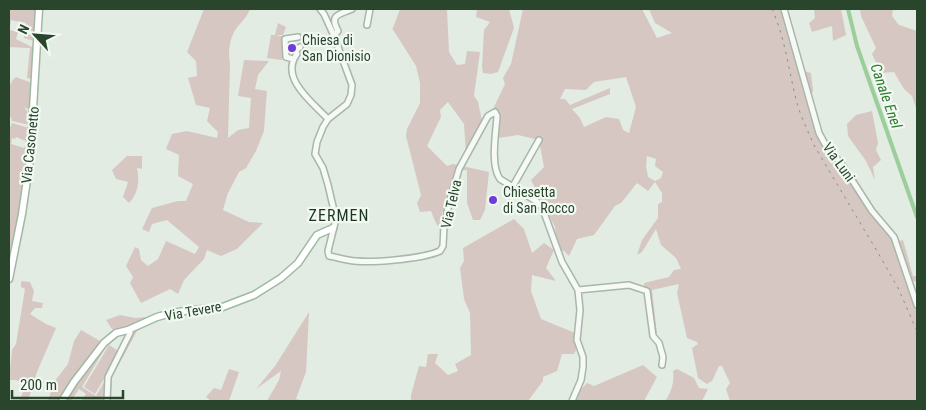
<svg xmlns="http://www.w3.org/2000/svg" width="926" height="410" font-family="'Roboto Condensed',sans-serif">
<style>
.green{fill:#d6c7c3;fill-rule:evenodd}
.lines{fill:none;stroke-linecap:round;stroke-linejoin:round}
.canal{stroke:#9cce9b;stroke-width:4}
.minor-casing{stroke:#a7b7a8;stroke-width:8}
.major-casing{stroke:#a0b9a2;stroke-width:9}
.minor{stroke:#f6f9f6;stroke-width:5}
.major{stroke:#fff;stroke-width:6}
.rail{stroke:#7a977d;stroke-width:1;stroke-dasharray:2.5 5;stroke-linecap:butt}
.poi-dot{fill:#6f3eda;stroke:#f2f9f3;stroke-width:2}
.labels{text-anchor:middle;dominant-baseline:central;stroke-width:4.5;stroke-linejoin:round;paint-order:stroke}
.poi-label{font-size:14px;fill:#29452b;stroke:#f2f9f3;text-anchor:start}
.street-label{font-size:14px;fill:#29452b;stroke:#f2f9f3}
.water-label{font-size:15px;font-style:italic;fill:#2f7d30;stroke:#f2f9f3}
.quarter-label{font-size:16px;letter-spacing:1px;fill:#1b361e;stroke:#f2f9f3}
</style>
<rect width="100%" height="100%" fill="#e2ece3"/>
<!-- green -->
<path class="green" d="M9,9H36L34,41L24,38L26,23L11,20L9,30L18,32L16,39L34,48L32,79L27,78L30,48L9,47Z
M204,9H250C246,20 239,23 234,32C229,42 228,53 230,64L228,138L238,130L249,128L251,98L238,96L244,60L269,61L258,75L255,89L267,91L264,131L256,151L246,168L239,172L228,193L223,210L249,222L263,223L237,249L221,256L207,250L204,259L184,280L178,294L170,289L141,303L130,283L133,277L126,266L135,247L139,249L141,260L148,266L158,259L166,241L195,254L199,247L167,220L152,224L149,232L142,229L152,208L178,201H186L193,184L178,176L179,155L166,149L172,134L187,131L217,138L218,132L207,121L210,108L196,105L188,78L197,76L196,61L187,52Z
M400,9H447L449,52L457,65L465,64L467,51L480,52L474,96L478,102L483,125L466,155L464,124L448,102L440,110L441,117L427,146L447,166L453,164L489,172L485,210L480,220H473L467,203V170H462L452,204L442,212L441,232L435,221L431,211L420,212L417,203L421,195L406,136L407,129L420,103V83L416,66L392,28H393Z
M477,9H509L514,28L498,72L491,74L483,73L482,67L484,30L490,22L476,17Z
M523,9H642L657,38L672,33L655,23L649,9H783L801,70L811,73L813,90L810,102L820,139L833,155L891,236L894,242L903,240L913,276H917V282L905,279L917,309V401H730L726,389L730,383L722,366H719L712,381L707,384L698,378L692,348L698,344L697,342L687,338L677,293L679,284L652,290L657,334L651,332L644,283L669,277L674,270L681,269L676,258L661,245L656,229L642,252L637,255L642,240L658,218V204L662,202V193L655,182L648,191L637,183L621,203L615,206L594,235L577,239L569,256L564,251L557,250L555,227L531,180L544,167L539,140L518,135L498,138L499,116L493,109L505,84L503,78L511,64ZM626,77L636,107L629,133L623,130L619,119L606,117L584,127L580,118L572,109L610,94V88L570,105L565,99H560L565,89L586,90L594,82ZM647,156L656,159L655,166L663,172L661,178L655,181L648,177L646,166Z
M814,9H841L846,35L833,41L832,26L812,32L809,23L815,18Z
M860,9H893L892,16L899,25L917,31V111L912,96L904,89L894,72L881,73L872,54L876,48L861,16Z
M278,23L286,27L283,35H276L284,37L282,60L267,58L271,35H275Z
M16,77L32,83L30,110L24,107L30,115L29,125L12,121L11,117L9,116C9,103 5,85 16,77Z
M872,111L878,143L876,150L881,160L873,167L875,180L866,161L848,136L847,124L856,115Z
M12,123L29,128L28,142L16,137L15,139L12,138L11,144L24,148L27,144L21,204L9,265V130Z
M127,156H142V169L137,168C140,181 138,194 129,203L123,197L128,182L116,179L112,170Z
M514,219L524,229L532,253L544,243L554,250L546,268L556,281L532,275L531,291L541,319L575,333L577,348L574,354H562L557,371L543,377V381L528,401H411V395L419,366L426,367L428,354H438L435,363L448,375L458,371L455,364L471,355L470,313L464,299L460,268L464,261L463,248Z
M21,281L30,282L34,291L32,301L43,303L42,308H35L30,314L46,324L56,328L37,372L28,401H19L26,386L16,380H9L12,350L16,344L25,289L21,287Z
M309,312L306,372L296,399L304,401H267L279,380L281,371L256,389L275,366Z
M120,315L135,318L146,317L136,325L137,331L112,377L111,401H81L86,394L79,389L71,401H48L54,382L68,364L74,341L81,330L107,345L82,387L96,396L133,333L112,329L106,320Z
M109,345L120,352L95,394L84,387Z
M643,365L657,377L644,401H575V396L587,383L594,386Z
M229,369L239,372L229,401H211L206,397L214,388L221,390Z
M677,369L694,378L699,388L708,389L702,401H665C671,393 675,381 673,371Z"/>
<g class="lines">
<!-- canal -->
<path class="canal" d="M848,9L857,46L917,217"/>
<!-- minor casing -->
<g class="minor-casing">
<path id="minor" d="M320,9L324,14L334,36L352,85L351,95L347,104L328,119L323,127L317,142L315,154L323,168L328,185L336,219L328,251L329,256C335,257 342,259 348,260C368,264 422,259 440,251L443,246L444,226L450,200L459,169L488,116L495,112L497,116C496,133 490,165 500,179L536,201L542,207L562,262L578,290L580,310L577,340L583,357V367L581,380L572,401
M784,9L819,133L825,144L843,166L872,211L894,237L917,305
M367,25L370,9
M334,36L338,31C329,14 339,15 352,9
M300,47L296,50L297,54C279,78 313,103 328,119
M293,59L286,57L285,39L298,37
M513,186L539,140
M578,290L629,285L647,291L653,336L659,343L663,357L662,365
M107,401L108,377L130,333V330"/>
</g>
<!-- major casing -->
<g class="major-casing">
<path id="major" d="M9,279L22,214L30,159L39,9
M62,401L74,382L104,343L116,333L128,330L157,317L168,314L190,310L220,308L254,295L281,278L298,263L317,235L333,228"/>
</g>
<!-- minor -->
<use href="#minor" class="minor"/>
<!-- major -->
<use href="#major" class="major"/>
<!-- rail -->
<path class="rail" d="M772,9C786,40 789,74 798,107C803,121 809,134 815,147L881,258L898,288L917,331"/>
</g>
<!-- markers -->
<g class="poi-dot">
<circle cx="292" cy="48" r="5"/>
<circle cx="493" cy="200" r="5"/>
</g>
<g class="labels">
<!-- poi labels -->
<g class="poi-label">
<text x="302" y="40">Chiesa di<tspan x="302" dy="16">San Dionisio</tspan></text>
<text x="503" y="192">Chiesetta<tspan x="503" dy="16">di San Rocco</tspan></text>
</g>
<!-- street labels -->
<g class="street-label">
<text transform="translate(30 145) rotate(-84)">Via Casonetto</text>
<text transform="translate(839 162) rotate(54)">Via Luni</text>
<text transform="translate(451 204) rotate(-77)">Via Telva</text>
<text transform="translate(193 311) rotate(-10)">Via Tevere</text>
</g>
<!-- water labels -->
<g class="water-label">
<text transform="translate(886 96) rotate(71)">Canale Enel</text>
</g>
<!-- quarter labels -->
<g class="quarter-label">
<text x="339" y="215">ZERMEN</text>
</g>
</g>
<!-- border -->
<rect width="926" height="410" fill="none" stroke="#29452b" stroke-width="20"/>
<!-- north arrow -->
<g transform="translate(35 35) rotate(296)" stroke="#f2f9f3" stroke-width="4" paint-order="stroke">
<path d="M0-4L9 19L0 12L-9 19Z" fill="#29452b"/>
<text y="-8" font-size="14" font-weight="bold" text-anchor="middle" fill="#29452b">N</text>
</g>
<!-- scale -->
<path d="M12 390v8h111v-8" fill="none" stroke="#29452b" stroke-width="2.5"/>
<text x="20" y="390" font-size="15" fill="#29452b" stroke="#f2f9f3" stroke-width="4" paint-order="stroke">200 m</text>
</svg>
